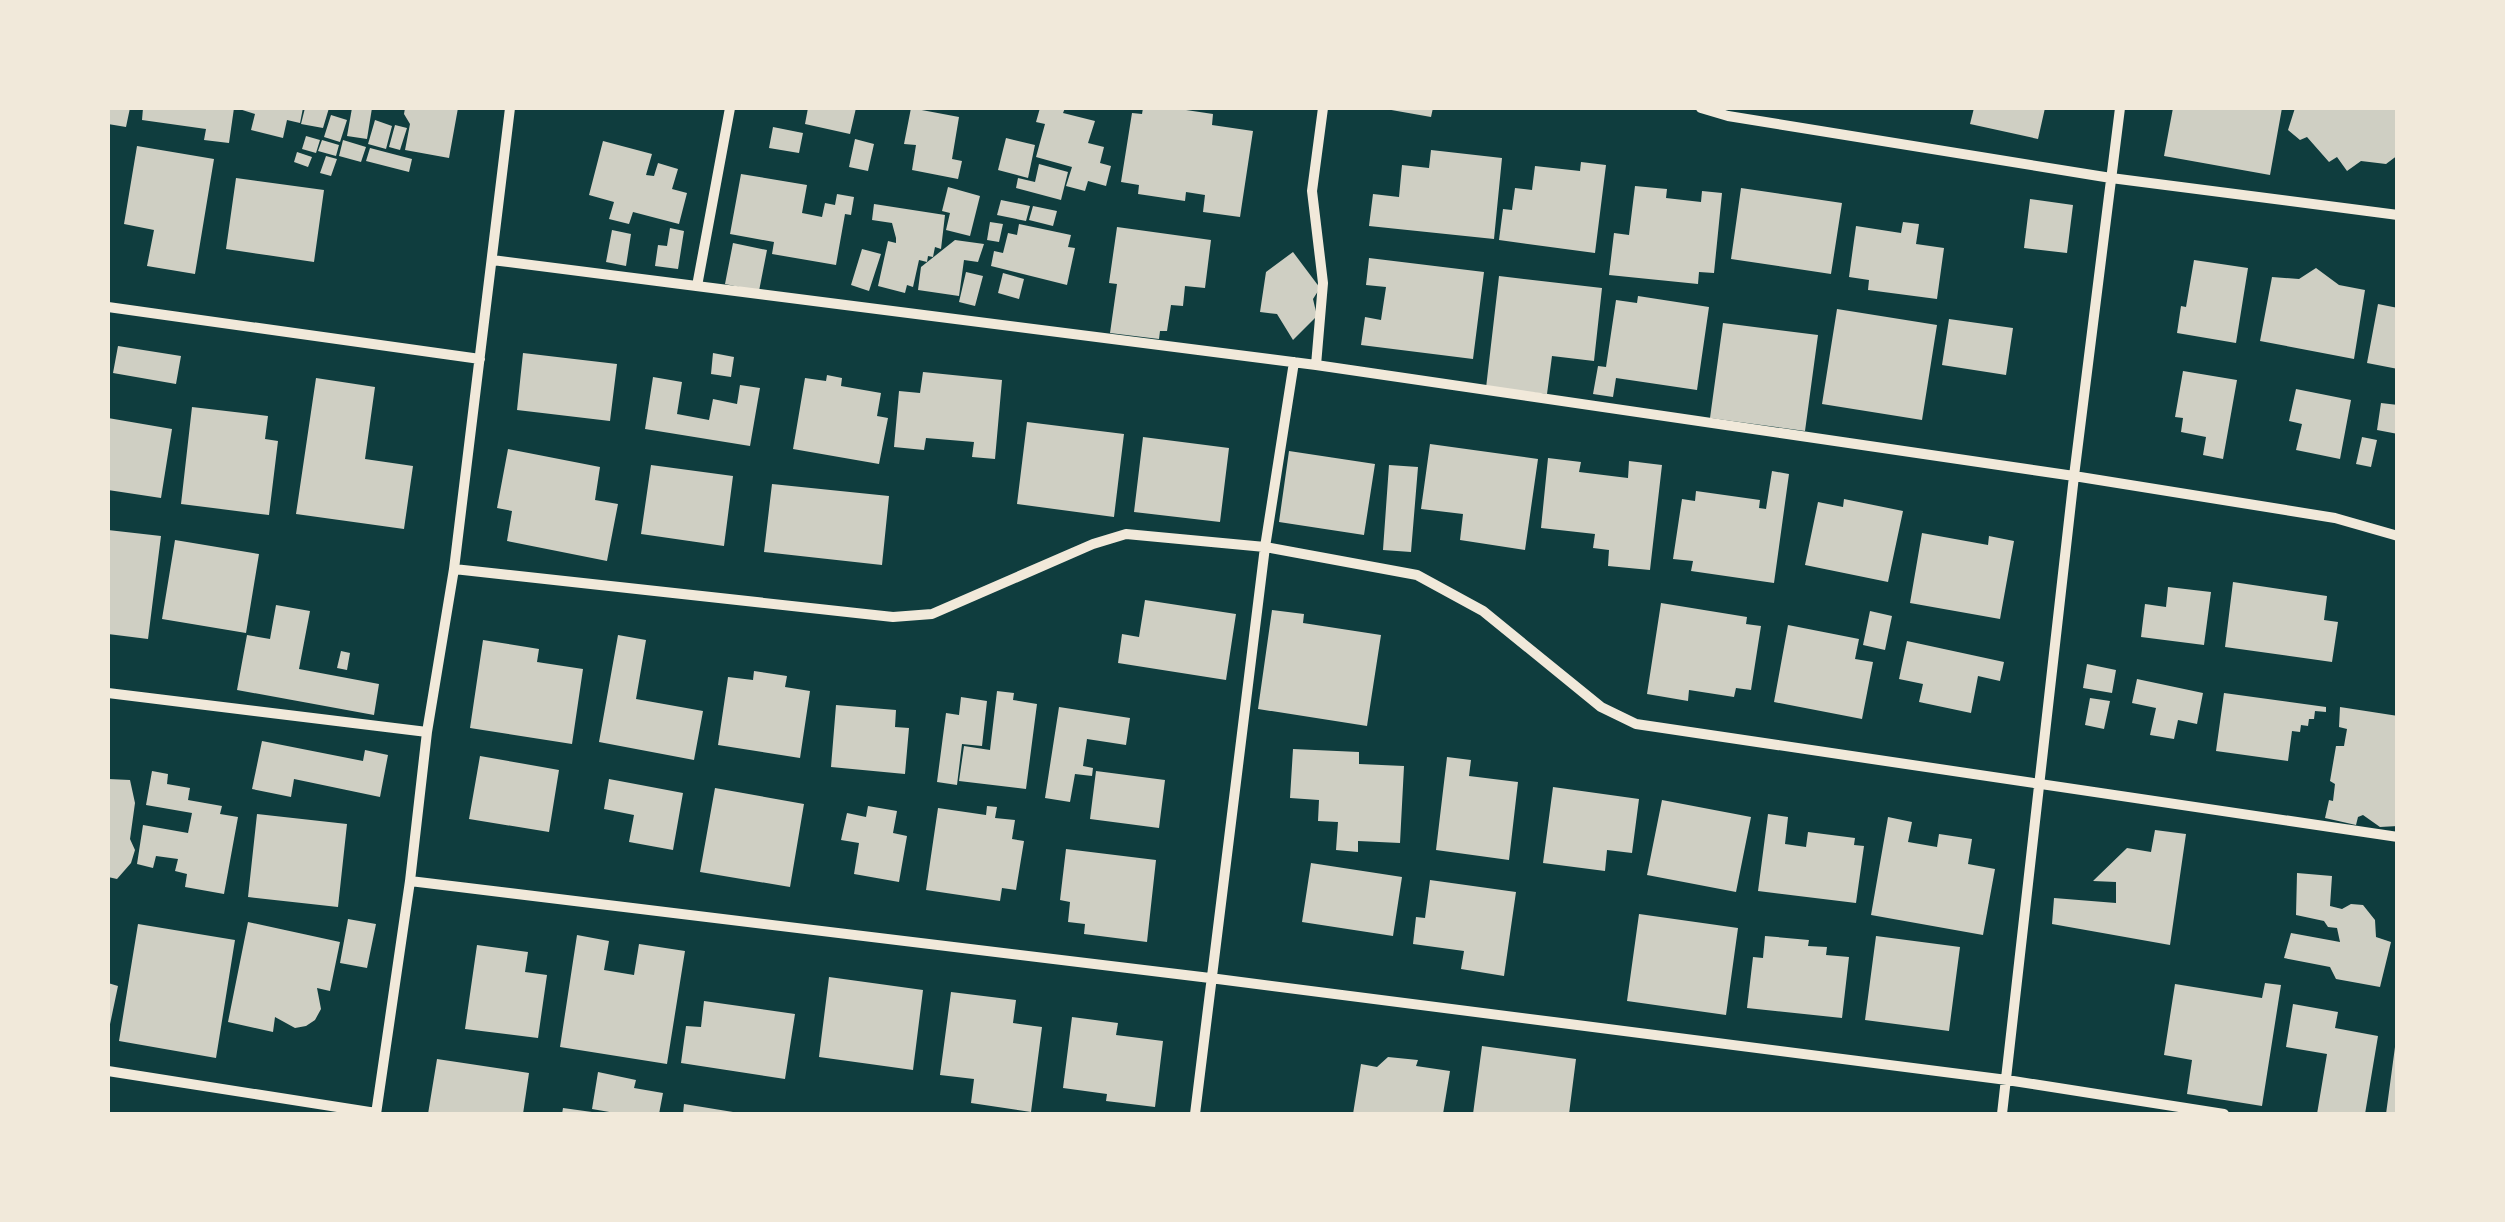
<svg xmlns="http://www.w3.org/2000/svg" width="2505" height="1222" font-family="'Nunito Sans',sans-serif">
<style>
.building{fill:#cfcfc3}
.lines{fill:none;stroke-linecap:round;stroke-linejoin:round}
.minor{stroke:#f1e9da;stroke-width:10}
</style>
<rect width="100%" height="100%" fill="#0f3d3e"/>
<!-- building -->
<path class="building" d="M108,108H130L126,127L108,124Z
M143,108H234L229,143L204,140L206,129L142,120Z
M236,108H303L300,123L287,120L283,138L251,130L255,114Z
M305,108H329L323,128L301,124Z
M352,108H372L367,139L347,136Z
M405,108H458L449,158L405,150L410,124L404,114Z
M808,108H856L850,134L805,124Z
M911,108L959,117L952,159L962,161L958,179L912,170L916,145L904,144Z
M1040,108H1065L1063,113L1095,121L1088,143L1104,147L1100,163L1111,166L1106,186L1088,181L1085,191L1066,186L1072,167L1036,157L1045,124L1036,122Z
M1143,108H1187L1186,110L1213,114L1212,125L1253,131L1240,217L1203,212L1205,195L1186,192L1185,201L1138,194L1139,185L1121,182L1132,113L1142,114Z
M1380,108H1433L1431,117Z
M1974,108H2045L2038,139L1970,124Z
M2173,108H2282L2270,175L2164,156Z
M2295,108H2398V155L2386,164L2361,161L2347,171L2337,157L2329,162L2307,137L2300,140L2288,130Z
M331,115L347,120L340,142L324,137Z
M375,120L392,126L386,149L368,144Z
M395,125L407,128L400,150L389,147Z
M773,127L803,133L799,153L769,148Z
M306,136L320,140L316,153L302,149Z
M1006,138L1035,145L1028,178L998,170Z
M855,139L874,144L868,171L849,167Z
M322,140L339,145L336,156L318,151Z
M343,140L366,147L361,162L339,156Z
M603,141L652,154L646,175L654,176L658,163L678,169L672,189L687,193L679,224L633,212L629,224L609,219L614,202L589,195Z
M137,146L214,159L195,274L147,266L154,230L124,224Z
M370,148L412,159L409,172L366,161Z
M1431,150L1502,158L1494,239L1369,226L1373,194L1399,197L1402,165L1429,168Z
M297,152L312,157L308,167L294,162Z
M326,156L337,159L331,176L320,173Z
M1581,162L1606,165L1595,253L1499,240L1503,209L1512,210L1515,188L1532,190L1535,166L1580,171Z
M1039,164L1068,172L1061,200L1016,188L1018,178L1035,182Z
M741,174L807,185L802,213L822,217L825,203L835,205L837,194L854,197L851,215L845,214L836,265L772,254L774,242L730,234Z
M236,178L324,190L314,262L226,249Z
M1635,186L1667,189L1666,198L1701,202L1702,191L1722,193L1714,273L1699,272L1698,284L1609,275L1614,233L1629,235Z
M948,187L980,196L970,236L946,230L950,213L942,211Z
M1741,188L1842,203L1831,274L1731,259Z
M2030,199L2073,205L2067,253L2024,248Z
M1001,200L1030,206L1026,221L997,215Z
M874,204L945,215L941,249L935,247L933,257L928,256L927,262L919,260L913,287L907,285L905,293L878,286L888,241L896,243V238L892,223L872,220Z
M1033,206L1057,211L1053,226L1029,220Z
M990,222L1003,224L999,242L987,240Z
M1903,222L1919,224L1916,244L1944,248L1937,299L1868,290L1869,280L1849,277L1856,226L1901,233Z
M1019,224L1071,235L1068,247L1075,248L1067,285L991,266L994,251L1003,253L1008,233L1017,235Z
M1117,227L1211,240L1205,288L1185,286L1183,306L1171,305L1167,331H1160L1159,339L1110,333L1117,284L1109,283Z
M670,228L684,231L678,269L655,266L658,245L667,246Z
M612,230L631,234L626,266L606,262Z
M955,240L984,244L978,262L964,260L959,296L918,290L921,267Z
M733,243L767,250L759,291L725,284Z
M862,249L881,254L869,291L851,285Z
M1293,252L1320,288L1313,299L1317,316L1293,340L1277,314L1260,312L1266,272Z
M1369,258L1484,272L1473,359L1361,345L1365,317L1381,320L1386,287L1366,285Z
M2194,260L2248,268L2236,343L2177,333L2181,306L2186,307Z
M2316,268L2339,285L2365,290L2354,359L2260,341L2272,277L2299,279Z
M966,272L983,276L975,306L959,302Z
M1003,273L1024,279L1019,299L998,293Z
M1499,276L1602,288L1594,361L1552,356L1547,394L1486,388Z
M1638,296L1709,307L1697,390L1616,378L1613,397L1593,394L1598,366L1606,367L1616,300L1637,303Z
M2378,304L2398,308V369L2367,363Z
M1837,309L1937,325L1922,420L1822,404Z
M1949,319L2013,328L2006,375L1942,365Z
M1723,323L1818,335L1805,431L1710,418Z
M118,346L181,356L176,384L113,373Z
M523,353L617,364L610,421L517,410Z
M713,353L734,357L731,377L711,374Z
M2183,371L2237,380L2223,459L2203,455L2206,437L2181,432L2183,418L2175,417Z
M923,372L1002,380L995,459L972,457L974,442L926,438L924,450L894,447L899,391L920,393Z
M827,375L842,378L841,386L881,393L877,416L888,418L879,464L793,449L805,378L826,381Z
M653,377L682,382L677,414L709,420L713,399L737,404L740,385L760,388L750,446L645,429Z
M316,378L375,387L365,459L413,466L404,529L296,514Z
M2296,389L2351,400L2340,459L2296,450L2302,424L2289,421Z
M2381,403L2398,405V434L2377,430Z
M192,407L268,416L265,439L278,441L269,515L181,504Z
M108,418L172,429L161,498L108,490Z
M1027,422L1124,434L1114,517L1017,504Z
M1143,437L1229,448L1220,522L1134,512Z
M2362,437L2377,440L2371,467L2356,464Z
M1430,444L1538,459L1525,550L1460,540L1463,514L1421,509Z
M508,449L600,467L595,500L618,504L607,561L507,541L512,511L497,508Z
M1289,451L1375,464L1364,535L1279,522Z
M1548,458L1581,462L1579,472L1628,478L1629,461L1662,465L1650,570L1608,566L1609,550L1593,548L1595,534L1541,528Z
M651,465L733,476L724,546L641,534Z
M1389,465L1418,467L1411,552L1383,550Z
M1772,471L1789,474L1774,583L1691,571L1693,561L1673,559L1682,499L1695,501L1696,491L1760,500L1759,508L1766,509Z
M772,484L889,496L882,565L764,552Z
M1844,499L1903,511L1888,582L1805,565L1818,502L1843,507Z
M108,530L161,536L148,639L108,634Z
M1922,533L1988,545L1989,536L2014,541L2000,619L1910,603Z
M175,540L259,554L246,633L162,619Z
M2233,582L2327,596L2324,620L2338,622L2332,662L2225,647Z
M2168,587L2211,592L2204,645L2141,637L2145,604L2166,607Z
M1145,600L1236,614L1226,680L1118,663L1122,634L1139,637Z
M1661,603L1747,617L1746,624L1761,626L1751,690L1736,688L1734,697L1689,690L1688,701L1647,694Z
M276,605L310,611L299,669L379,684L374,715L237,690L247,635L270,639Z
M1272,610L1304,614L1303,623L1381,635L1367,726L1258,709Z
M1870,611L1892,616L1885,650L1863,645Z
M1788,625L1859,639L1855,659L1873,662L1862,719L1774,702Z
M618,635L646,640L636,699L703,711L694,760L599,742Z
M483,640L539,649L537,662L583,669L572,744L470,728Z
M1907,641L2004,662L2000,681L1978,676L1971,713L1919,702L1923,684L1899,679Z
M341,651L350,653L347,670L337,668Z
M2087,664L2116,670L2112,693L2083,688Z
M754,671L787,676L785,687L810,691L800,758L718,745L728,677L753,680Z
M2137,679L2203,693L2197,724L2178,720L2174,739L2150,735L2156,708L2132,703Z
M997,691L1014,693L1013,700L1037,704L1026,789L959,781L964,746L990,750Z
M2224,693L2326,707V712L2315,711L2314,719H2309L2308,726L2301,725L2300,732L2292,731L2288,761L2216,751Z
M961,697L987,701L982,746L962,744L957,785L937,782L946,713L959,715Z
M2090,698L2110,701L2104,729L2085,725Z
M836,705L896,710L895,727L909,728L905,774L831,767Z
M1059,707L1130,718L1126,745L1087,739L1083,766L1093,768L1092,776L1075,774L1070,802L1045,798Z
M2340,707L2398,716V826L2380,827L2363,815L2358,817L2356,825L2325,818L2329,800L2333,801L2335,784L2330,781L2336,746H2344L2347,729L2339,727Z
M262,741L363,761L365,750L388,755L380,797L294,779L291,797L252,789Z
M1293,749L1359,752V764L1404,766L1400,843L1358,841V852L1336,850L1338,822L1318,821L1319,800L1290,798Z
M480,756L559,770L549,832L469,819Z
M1447,757L1471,760L1469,776L1518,782L1509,860L1436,850Z
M152,771L168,774L167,784L190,788L188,800L222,806L220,814L238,817L224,894L185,887L187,874L175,871L178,859L156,856L153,868L137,864L143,825L188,833L192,813L146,805Z
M1096,771L1165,780L1159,828L1090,819Z
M108,779L130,780L135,803L130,839L135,850L131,863L117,879L108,877Z
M609,779L683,793L673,850L629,842L634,815L604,809Z
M1553,787L1639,799L1632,853L1607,850L1605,871L1543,863Z
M715,788L804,804L790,887L700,872Z
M1662,800L1751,817L1736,892L1647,875Z
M868,806L897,811L893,833L907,836L899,882L854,874L859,843L841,840L847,813L866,817Z
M987,806L997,807L995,818L1015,820L1012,839L1024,841L1016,890L1002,888L1000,901L926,890L938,808L986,815Z
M257,814L347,824L338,907L248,897Z
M1768,814L1788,817L1785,844L1806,847L1808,832L1855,838L1854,845L1864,846L1856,903L1758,891Z
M1888,817L1912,822L1908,842L1937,847L1939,834L1972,839L1968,864L1995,869L1983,935L1871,915Z
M2155,830L2186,834L2170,945L2052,924L2054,898L2116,903V882L2093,881L2127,848L2151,852Z
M1066,849L1156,860L1147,942L1084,934L1085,924L1068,922L1070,902L1060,900Z
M1311,863L1402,877L1393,936L1302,922Z
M2297,873L2332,876L2330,906L2342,909L2351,904L2363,905L2375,920L2376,937L2391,942L2380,987L2336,979L2330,967L2284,958L2291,933L2340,942L2337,928L2328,927L2324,921L2296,915Z
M1430,880L1516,892L1504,976L1461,969L1464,951L1413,944L1416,917L1425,918Z
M1639,914L1738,928L1726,1015L1627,1001Z
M348,919L376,924L367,968L340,963Z
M248,922L340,942L330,991L317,988L321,1009L315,1020L306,1026L295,1028L275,1017L273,1032L228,1022Z
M138,924L235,940L216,1058L119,1041Z
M577,935L609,941L604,970L634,975L639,944L685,951L667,1064L560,1047Z
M1765,936L1809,940L1808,946L1827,947L1826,955L1849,957L1842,1018L1747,1008L1753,957L1763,958Z
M1876,936L1960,947L1949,1031L1865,1020Z
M477,945L528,952L525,972L547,975L538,1038L465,1029Z
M829,977L923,990L913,1070L819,1057Z
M108,983L118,986L109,1029H108Z
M2265,983L2281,985L2262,1106L2187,1094L2192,1060L2164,1055L2175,984L2262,998Z
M951,992L1016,1000L1013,1023L1042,1027L1031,1112L971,1103L974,1079L940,1075Z
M704,1001L795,1014L785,1079L681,1063L686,1026L701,1027Z
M2293,1004L2338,1012L2335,1028L2378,1036L2365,1114H2317L2327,1054L2286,1047Z
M1072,1017L1118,1023L1116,1035L1163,1041L1155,1107L1106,1101L1107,1094L1063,1088Z
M1482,1046L1576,1059L1569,1114H1473Z
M2395,1047L2398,1114H2386Z
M1388,1057L1418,1060L1416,1066L1450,1071L1443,1114H1353L1361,1064L1377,1067Z
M437,1059L529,1073L523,1114H428Z
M598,1072L636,1080L634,1088L663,1093L659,1114H621L592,1109Z
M684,1104L733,1112V1114H683Z
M563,1108L592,1112L591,1114H562Z"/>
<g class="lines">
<!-- minor -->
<path class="minor" d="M1701,108L1728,116L2111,178L2398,215
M492,260L1316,365L2074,476L2335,518L2398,536
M697,286L730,108
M108,307L480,359
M1316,365L1323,283L1312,191L1323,108
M454,569L893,617L932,614L1093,544L1126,534L1265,547L1417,575L1483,611L1601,707L1636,724L2398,837
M108,693L427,732
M410,881L1210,978L2007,1080L2224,1114
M108,1071L376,1113
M376,1114L410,881L427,732L454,569L510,108
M1195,1114L1265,547L1294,362
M2002,1114L2074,476L2120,108"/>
</g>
<!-- border -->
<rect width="2505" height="1222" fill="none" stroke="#f1e9da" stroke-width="220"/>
</svg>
